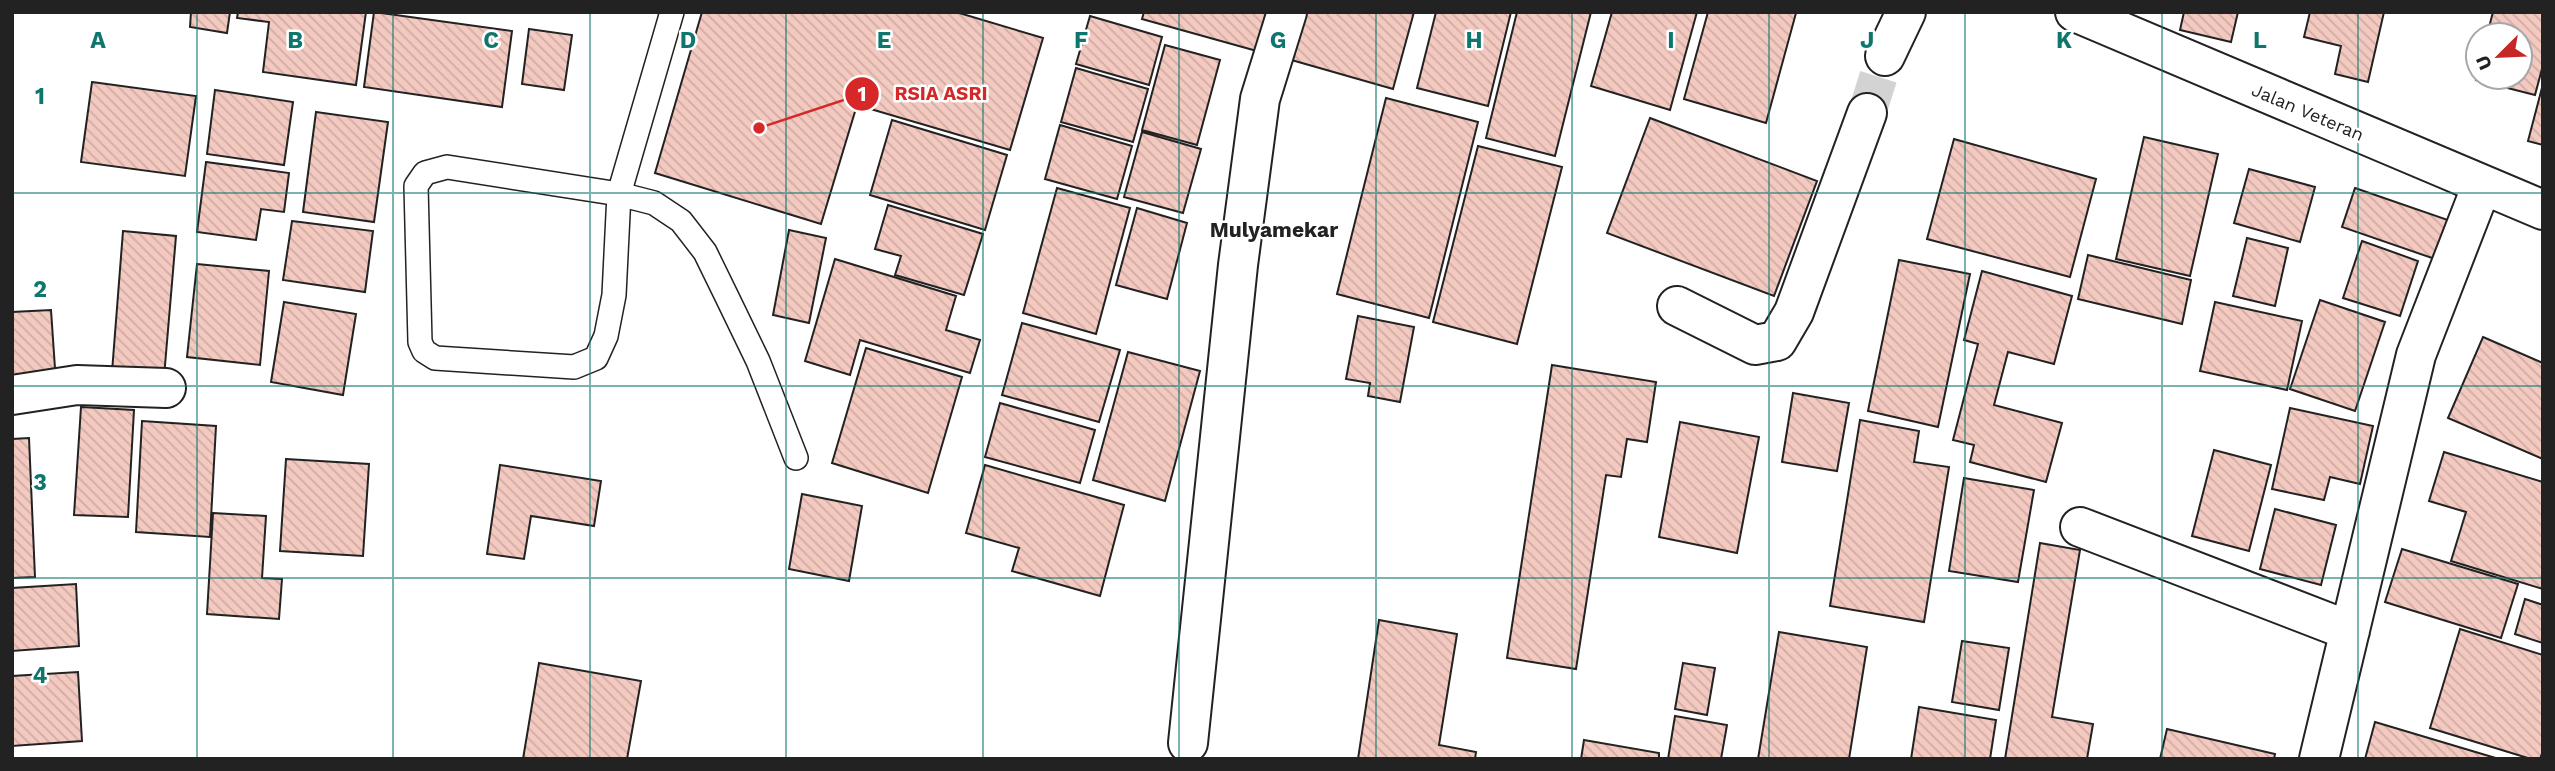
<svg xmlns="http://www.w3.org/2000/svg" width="2555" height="771" font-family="'Work Sans',sans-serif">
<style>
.building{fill:url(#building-back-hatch);stroke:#222;stroke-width:2}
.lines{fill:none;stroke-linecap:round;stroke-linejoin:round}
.street-tunnel{stroke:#d3d3d3;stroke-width:38;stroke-dasharray:38 19;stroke-linecap:butt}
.lane-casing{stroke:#222;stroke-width:26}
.street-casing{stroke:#222;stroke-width:42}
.highway-casing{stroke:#222;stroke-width:42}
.lane{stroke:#fff;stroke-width:23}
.street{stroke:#fff;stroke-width:38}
.highway{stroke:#fff;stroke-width:38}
.grid{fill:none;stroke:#0f766e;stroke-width:2;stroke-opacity:0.55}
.labels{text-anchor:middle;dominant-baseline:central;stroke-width:5;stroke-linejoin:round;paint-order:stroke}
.street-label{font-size:18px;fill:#222;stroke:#fff}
.quarter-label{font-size:21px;font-weight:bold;fill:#222;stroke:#fff}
.grid-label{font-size:23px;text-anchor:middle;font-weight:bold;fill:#0f766e;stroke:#fff;stroke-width:5;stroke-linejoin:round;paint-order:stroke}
.leader{fill:none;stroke:#d62828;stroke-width:2.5}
.callout-dot{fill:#d62828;stroke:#fff;stroke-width:2.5}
.mark-label{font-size:21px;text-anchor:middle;font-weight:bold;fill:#fff}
.callout-label{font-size:19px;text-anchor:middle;font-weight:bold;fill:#d62828;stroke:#fff;stroke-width:5;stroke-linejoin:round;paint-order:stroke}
</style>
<defs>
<pattern id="building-back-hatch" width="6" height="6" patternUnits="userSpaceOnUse" patternTransform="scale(1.75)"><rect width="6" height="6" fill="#f3c9c0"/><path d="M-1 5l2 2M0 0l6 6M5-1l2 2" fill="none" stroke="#d0aca5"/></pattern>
</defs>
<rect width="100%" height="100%" fill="#fff"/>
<!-- building -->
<path class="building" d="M191,12H230L227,33L190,27Z
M238,12H366L356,85L263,72L269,22L237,18Z
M374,12L512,31L502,107L364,87Z
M702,12H956L1043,38L1010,150L857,105L821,224L655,173Z
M1144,12H1276L1264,53L1142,19Z
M1301,12H1414L1393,89L1288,59Z
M1436,12H1511L1488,106L1417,88Z
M1517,12H1591L1555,156L1486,138Z
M1612,12H1697L1670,110L1591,86Z
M1708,12L1796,13L1766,123L1684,99Z
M2184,12H2238L2231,42L2180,30Z
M2310,12H2384L2368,82L2335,74L2341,46L2304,37Z
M2493,12H2542L2543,65L2535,95L2476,80L2478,71V77H2520V35H2487Z
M1090,16L1162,37L1149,85L1076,64Z
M529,29L572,35L564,90L522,84Z
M1165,45L1220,60L1197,145L1142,130Z
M1076,68L1148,89L1133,142L1061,122Z
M92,82L196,96L185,176L81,162Z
M2543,84V145L2528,141Z
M215,90L293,102L284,165L207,154Z
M1386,98L1478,122L1429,318L1337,294Z
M316,112L388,122L374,222L303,212Z
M1650,118L1817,181L1774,296L1607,233Z
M892,120L1007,155L985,230L870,195Z
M1060,125L1132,146L1117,199L1045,179Z
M1142,132L1201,149L1183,213L1124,197Z
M2144,137L2218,154L2190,276L2116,259Z
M1954,139L2096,179L2070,277L1927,239Z
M1478,146L1562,167L1517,344L1433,322Z
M206,162L289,173L284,212L261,209L256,240L197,232Z
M2249,169L2315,187L2300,242L2234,223Z
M1057,188L1130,208L1096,334L1023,313Z
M2355,188L2448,220L2435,259L2342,227Z
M888,205L983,234L964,295L895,275L901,256L875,249Z
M1137,208L1187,223L1167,299L1116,285Z
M292,221L373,231L365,292L283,280Z
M789,230L826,238L809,323L773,315Z
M123,231L176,236L164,377L112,372Z
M2247,238L2288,248L2275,306L2233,296Z
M2362,241L2418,261L2400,316L2343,298Z
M2088,255L2191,280L2182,324L2078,299Z
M835,259L956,296L946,330L980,340L970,373L860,340L850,375L805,361Z
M1899,260L1970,274L1938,427L1868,411Z
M197,264L269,271L260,365L187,357Z
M1982,271L2072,296L2054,364L2008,352L1994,405L2062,423L2046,482L1970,462L1974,445L1953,440L1978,344L1964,340Z
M2320,300L2385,322L2355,411L2290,389Z
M284,302L356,314L343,395L271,382Z
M2215,302L2302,321L2287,390L2200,371Z
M51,310L56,383L12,385V312Z
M1358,316L1414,327L1400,402L1368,396L1370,383L1346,379Z
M1022,323L1120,350L1099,422L1002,395Z
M2483,337L2543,363V459L2448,418Z
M866,348L962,377L928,493L832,463Z
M1128,352L1200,371L1165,501L1093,480Z
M1552,365L1656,382L1647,442L1627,439L1621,477L1606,475L1576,669L1507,658Z
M1793,393L1849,403L1837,471L1782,462Z
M1000,403L1095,430L1080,483L985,457Z
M81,407L134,410L128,517L74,515Z
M2290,408L2373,426L2360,484L2330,477L2324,500L2272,489Z
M1860,420L1919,431L1914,462L1949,467L1924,622L1830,606Z
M142,421L216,426L210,537L136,532Z
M1680,422L1759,437L1737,553L1659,537Z
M29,438L35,577L12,578V439Z
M2214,450L2271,465L2249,551L2192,536Z
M2444,452L2543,482V589L2451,561L2466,512L2429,501Z
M286,459L369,464L363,556L280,551Z
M500,465L601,481L594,526L531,516L524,559L487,554Z
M985,465L1124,505L1100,596L1012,571L1019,548L966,533Z
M1964,478L2034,490L2018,582L1949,571Z
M802,494L862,506L849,581L789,569Z
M2275,509L2336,525L2321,585L2260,569Z
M213,513L266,516L262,578L282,579L279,619L207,614Z
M2040,543L2080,550L2052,717L2093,724L2087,759H2005Z
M2402,549L2518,584L2501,638L2385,602Z
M76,584L79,646L12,651V588Z
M2525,599L2543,605V643L2515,634Z
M1379,620L1457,634L1439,745L1476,752L1475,759H1358Z
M2460,629L2543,655V751L2540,759H2531L2430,728Z
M1779,632L1867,647L1849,759H1758Z
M1962,641L2009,648L1999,710L1952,702Z
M539,663L641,681L627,759H523Z
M1683,663L1715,668L1707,715L1675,709Z
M78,672L82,741L12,746V676Z
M1919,707L1996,720L1990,759H1911Z
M1675,716L1727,725L1721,759H1668Z
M2375,722L2499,759H2365Z
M2167,729L2275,754L2274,759H2160Z
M1584,740L1659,753V759H1581Z"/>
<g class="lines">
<!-- street-tunnel -->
<path class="street-tunnel" d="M1867,113L1885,56"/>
<!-- lane casing -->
<g class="lane-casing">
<path id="lane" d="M672,12L619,194L614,295L606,336L596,358L574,367L435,358L424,351L420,342L416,186L425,173L447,167L619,194L654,203L681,221L705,252L727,297L758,361L796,458"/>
</g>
<!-- street casing -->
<g class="street-casing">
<path id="street" d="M1885,56L1906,12
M1677,306L1755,345L1777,341L1794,312L1867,113
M12,395L77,385L166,388
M2080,527L2350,631
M1188,743L1238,265L1260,99L1287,12
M2319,759L2416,355L2482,185"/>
</g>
<!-- highway casing -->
<g class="highway-casing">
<path id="highway" d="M2075,12L2543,210"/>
</g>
<!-- lane -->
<use href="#lane" class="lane"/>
<!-- street -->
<use href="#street" class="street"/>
<!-- highway -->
<use href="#highway" class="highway"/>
</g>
<!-- grid -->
<path class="grid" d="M197,12V759M393,12V759M590,12V759M786,12V759M983,12V759M1179,12V759M1376,12V759M1572,12V759M1769,12V759M1965,12V759M2162,12V759M2358,12V759M12,193H2543M12,386H2543M12,578H2543"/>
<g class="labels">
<!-- street labels -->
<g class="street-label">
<text transform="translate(2308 112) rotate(23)">Jalan Veteran</text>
</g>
<!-- quarter labels -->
<g class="quarter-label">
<text x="1274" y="229">Mulyamekar</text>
</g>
</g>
<g class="grid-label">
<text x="98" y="48">A</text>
<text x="295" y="48">B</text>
<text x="491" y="48">C</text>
<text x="688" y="48">D</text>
<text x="884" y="48">E</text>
<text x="1081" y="48">F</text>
<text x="1278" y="48">G</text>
<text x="1474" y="48">H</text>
<text x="1671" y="48">I</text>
<text x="1867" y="48">J</text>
<text x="2064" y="48">K</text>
<text x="2260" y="48">L</text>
<text x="40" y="104">1</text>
<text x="40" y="297">2</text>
<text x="40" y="490">3</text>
<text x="40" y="683">4</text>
</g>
<!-- callouts -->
<path class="leader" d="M759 128L862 94"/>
<g class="callout-dot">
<circle cx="759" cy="128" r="7"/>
<circle cx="862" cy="94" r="18"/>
</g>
<g class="mark-label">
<text x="862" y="101">1</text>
</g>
<g class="callout-label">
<text x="941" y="100">RSIA ASRI</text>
</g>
<!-- border -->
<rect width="2555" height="771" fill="none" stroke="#222222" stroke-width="28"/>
<!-- north arrow -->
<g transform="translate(2499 56) rotate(246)"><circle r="33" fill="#ffffff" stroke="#a7a7a7" stroke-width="2"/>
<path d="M0-5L12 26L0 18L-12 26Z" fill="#c62828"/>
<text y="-10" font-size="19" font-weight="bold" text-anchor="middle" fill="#222222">U</text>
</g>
</svg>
